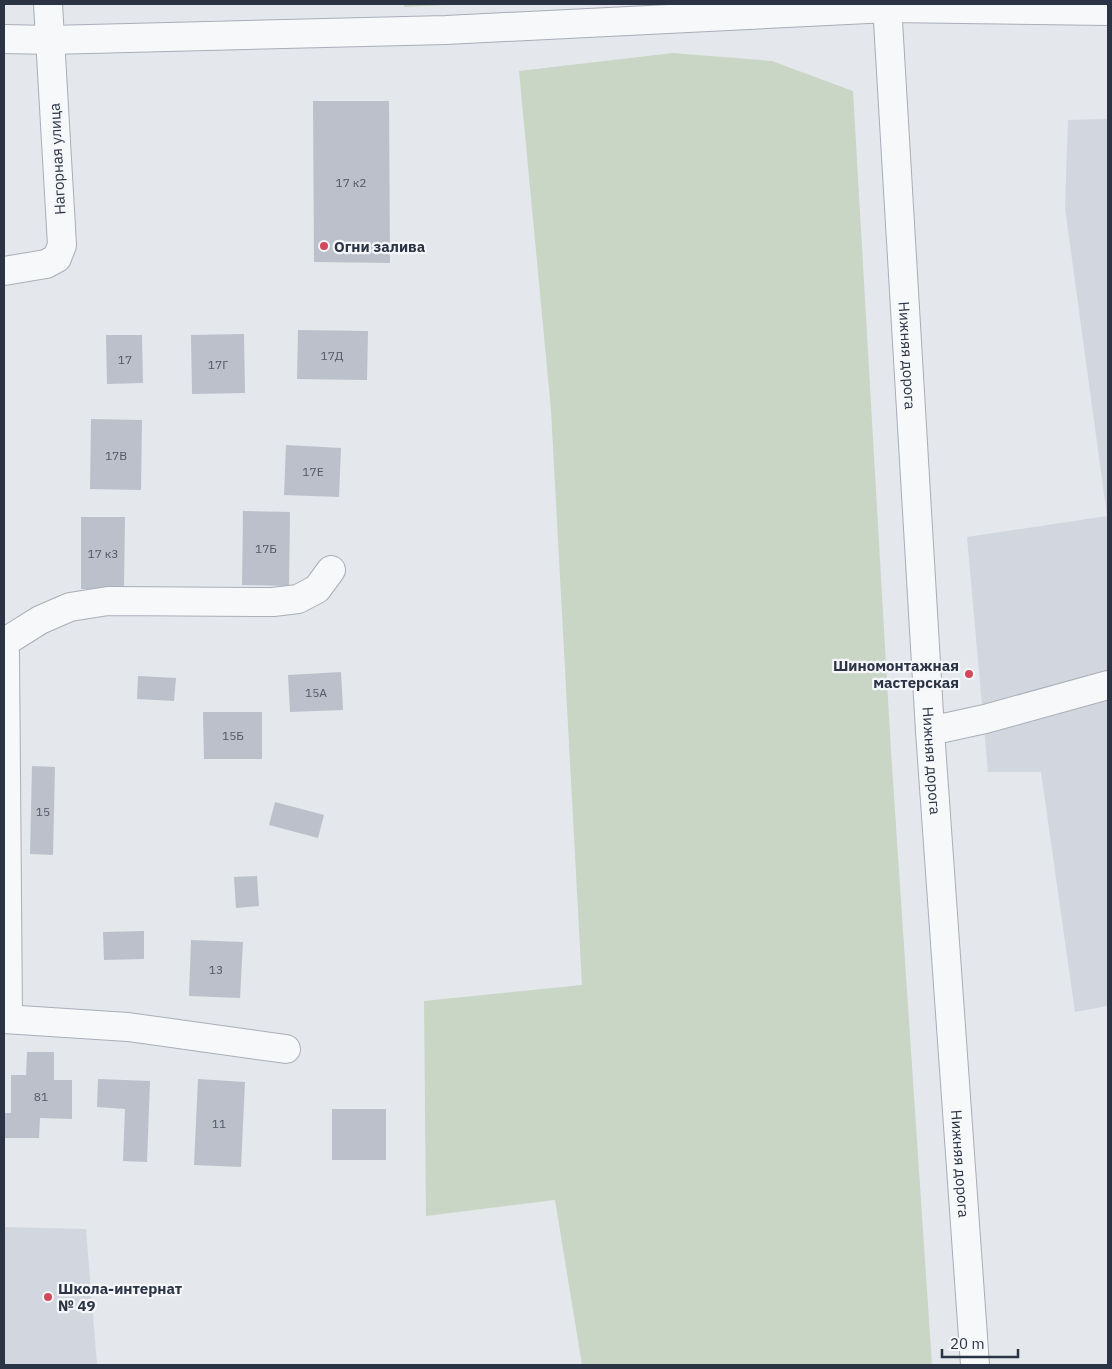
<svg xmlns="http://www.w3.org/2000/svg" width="1112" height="1369" font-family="'IBM Plex Sans',sans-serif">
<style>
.built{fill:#d2d6de}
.green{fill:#c9d6c5}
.building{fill:#bbc0ca}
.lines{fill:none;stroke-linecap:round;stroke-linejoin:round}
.minor-casing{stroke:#a9aeb7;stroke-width:30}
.minor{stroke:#f7f8fa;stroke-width:28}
.poi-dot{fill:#d1495b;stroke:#f4f6f9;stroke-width:2}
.labels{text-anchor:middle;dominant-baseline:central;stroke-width:4.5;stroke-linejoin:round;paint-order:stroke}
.number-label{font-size:12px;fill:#4f5766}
.street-label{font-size:15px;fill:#2b3445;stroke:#f4f6f9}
.poi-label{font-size:15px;font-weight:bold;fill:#2b3445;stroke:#f4f6f9;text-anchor:start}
</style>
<rect width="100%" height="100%" fill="#e4e7ec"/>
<!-- built -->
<path class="built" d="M1108,119V1006L1075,1012L1041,772H988L967,537L1107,516L1065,208L1068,120Z
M4,1227L86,1229L97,1365H4Z"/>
<!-- green -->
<path class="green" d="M404,4H464L404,7Z
M673,53L772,61L853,91L891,751L932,1365H582L555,1200L426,1216L424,1001L582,985L551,410L519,71Z"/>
<!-- building -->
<path class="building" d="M313,101H389L390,263L314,262Z
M298,330L368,331L367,380L297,379Z
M244,334L245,393L192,394L191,335Z
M106,335H142L143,383L107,384Z
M91,419L142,420L141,490L90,489Z
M286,445L341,448L339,497L284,495Z
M243,511L290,512L289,586L242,585Z
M81,517H125L124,589H81Z
M341,672L343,710L290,712L288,675Z
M138,676L176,678L174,701L137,699Z
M203,712H262V759H204Z
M32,766L55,767L53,855L30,854Z
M275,802L324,815L318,838L269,825Z
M257,876L259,906L236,908L234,877Z
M144,931V959L104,960L103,932Z
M191,940L243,942L240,998L189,996Z
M27,1052H54V1080H72V1119L40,1118L39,1138H4V1113H11V1075H26Z
M98,1079L150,1081L147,1162L123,1161L125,1109L97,1107Z
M198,1079L245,1082L241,1167L194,1165Z
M332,1109H386V1160H332Z"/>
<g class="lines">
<!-- minor casing -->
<g class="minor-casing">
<g id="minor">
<path id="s1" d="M887,4L930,731L975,1365"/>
<path d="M4,39L50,40L446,30L888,8L1108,11"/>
<path d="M4,271L46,264L57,258L62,245L48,4"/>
<path d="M4,639L5,654L8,1019"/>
<path d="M5,642L40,620L70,607L108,601L273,602L298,599L317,589L331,570"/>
<path d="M930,731L985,719L1108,685"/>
<path d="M4,1019L128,1027L286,1049"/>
</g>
</g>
<!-- minor -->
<use href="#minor" class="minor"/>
</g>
<!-- markers -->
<g class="poi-dot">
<circle cx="324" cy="246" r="5"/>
<circle cx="969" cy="674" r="5"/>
<circle cx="48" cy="1297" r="5"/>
</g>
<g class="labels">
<!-- number labels -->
<g class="number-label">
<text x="351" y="182">17 к2</text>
<text x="332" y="355">17Д</text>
<text x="125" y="359">17</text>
<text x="218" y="364">17Г</text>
<text x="116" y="455">17В</text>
<text x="313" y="471">17Е</text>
<text x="266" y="548">17Б</text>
<text x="103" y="553">17 к3</text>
<text x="316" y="692">15А</text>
<text x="233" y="735">15Б</text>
<text x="43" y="811">15</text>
<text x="216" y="969">13</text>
<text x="41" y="1096">81</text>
<text x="219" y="1123">11</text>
</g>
<!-- street labels -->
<g class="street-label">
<text transform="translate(57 159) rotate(-93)">Нагорная улица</text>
<text stroke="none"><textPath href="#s1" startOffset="352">Нижняя дорога</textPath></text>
<text stroke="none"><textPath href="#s1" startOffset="758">Нижняя дорога</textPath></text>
<text stroke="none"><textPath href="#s1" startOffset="1162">Нижняя дорога</textPath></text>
</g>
<!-- poi labels -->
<g class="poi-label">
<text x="334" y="246">Огни залива</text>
<text x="959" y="665" text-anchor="end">Шиномонтажная<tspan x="959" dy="17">мастерская</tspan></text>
<text x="58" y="1288">Школа-интернат<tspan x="58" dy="17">№ 49</tspan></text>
</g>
</g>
<!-- border -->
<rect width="1112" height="1369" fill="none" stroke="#2b3445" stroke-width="10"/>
<!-- scale -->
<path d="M942 1349v8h76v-8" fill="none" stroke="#2b3445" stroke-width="2.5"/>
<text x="950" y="1349" font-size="15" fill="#2b3445" stroke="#f4f6f9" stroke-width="4" paint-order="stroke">20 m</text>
</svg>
